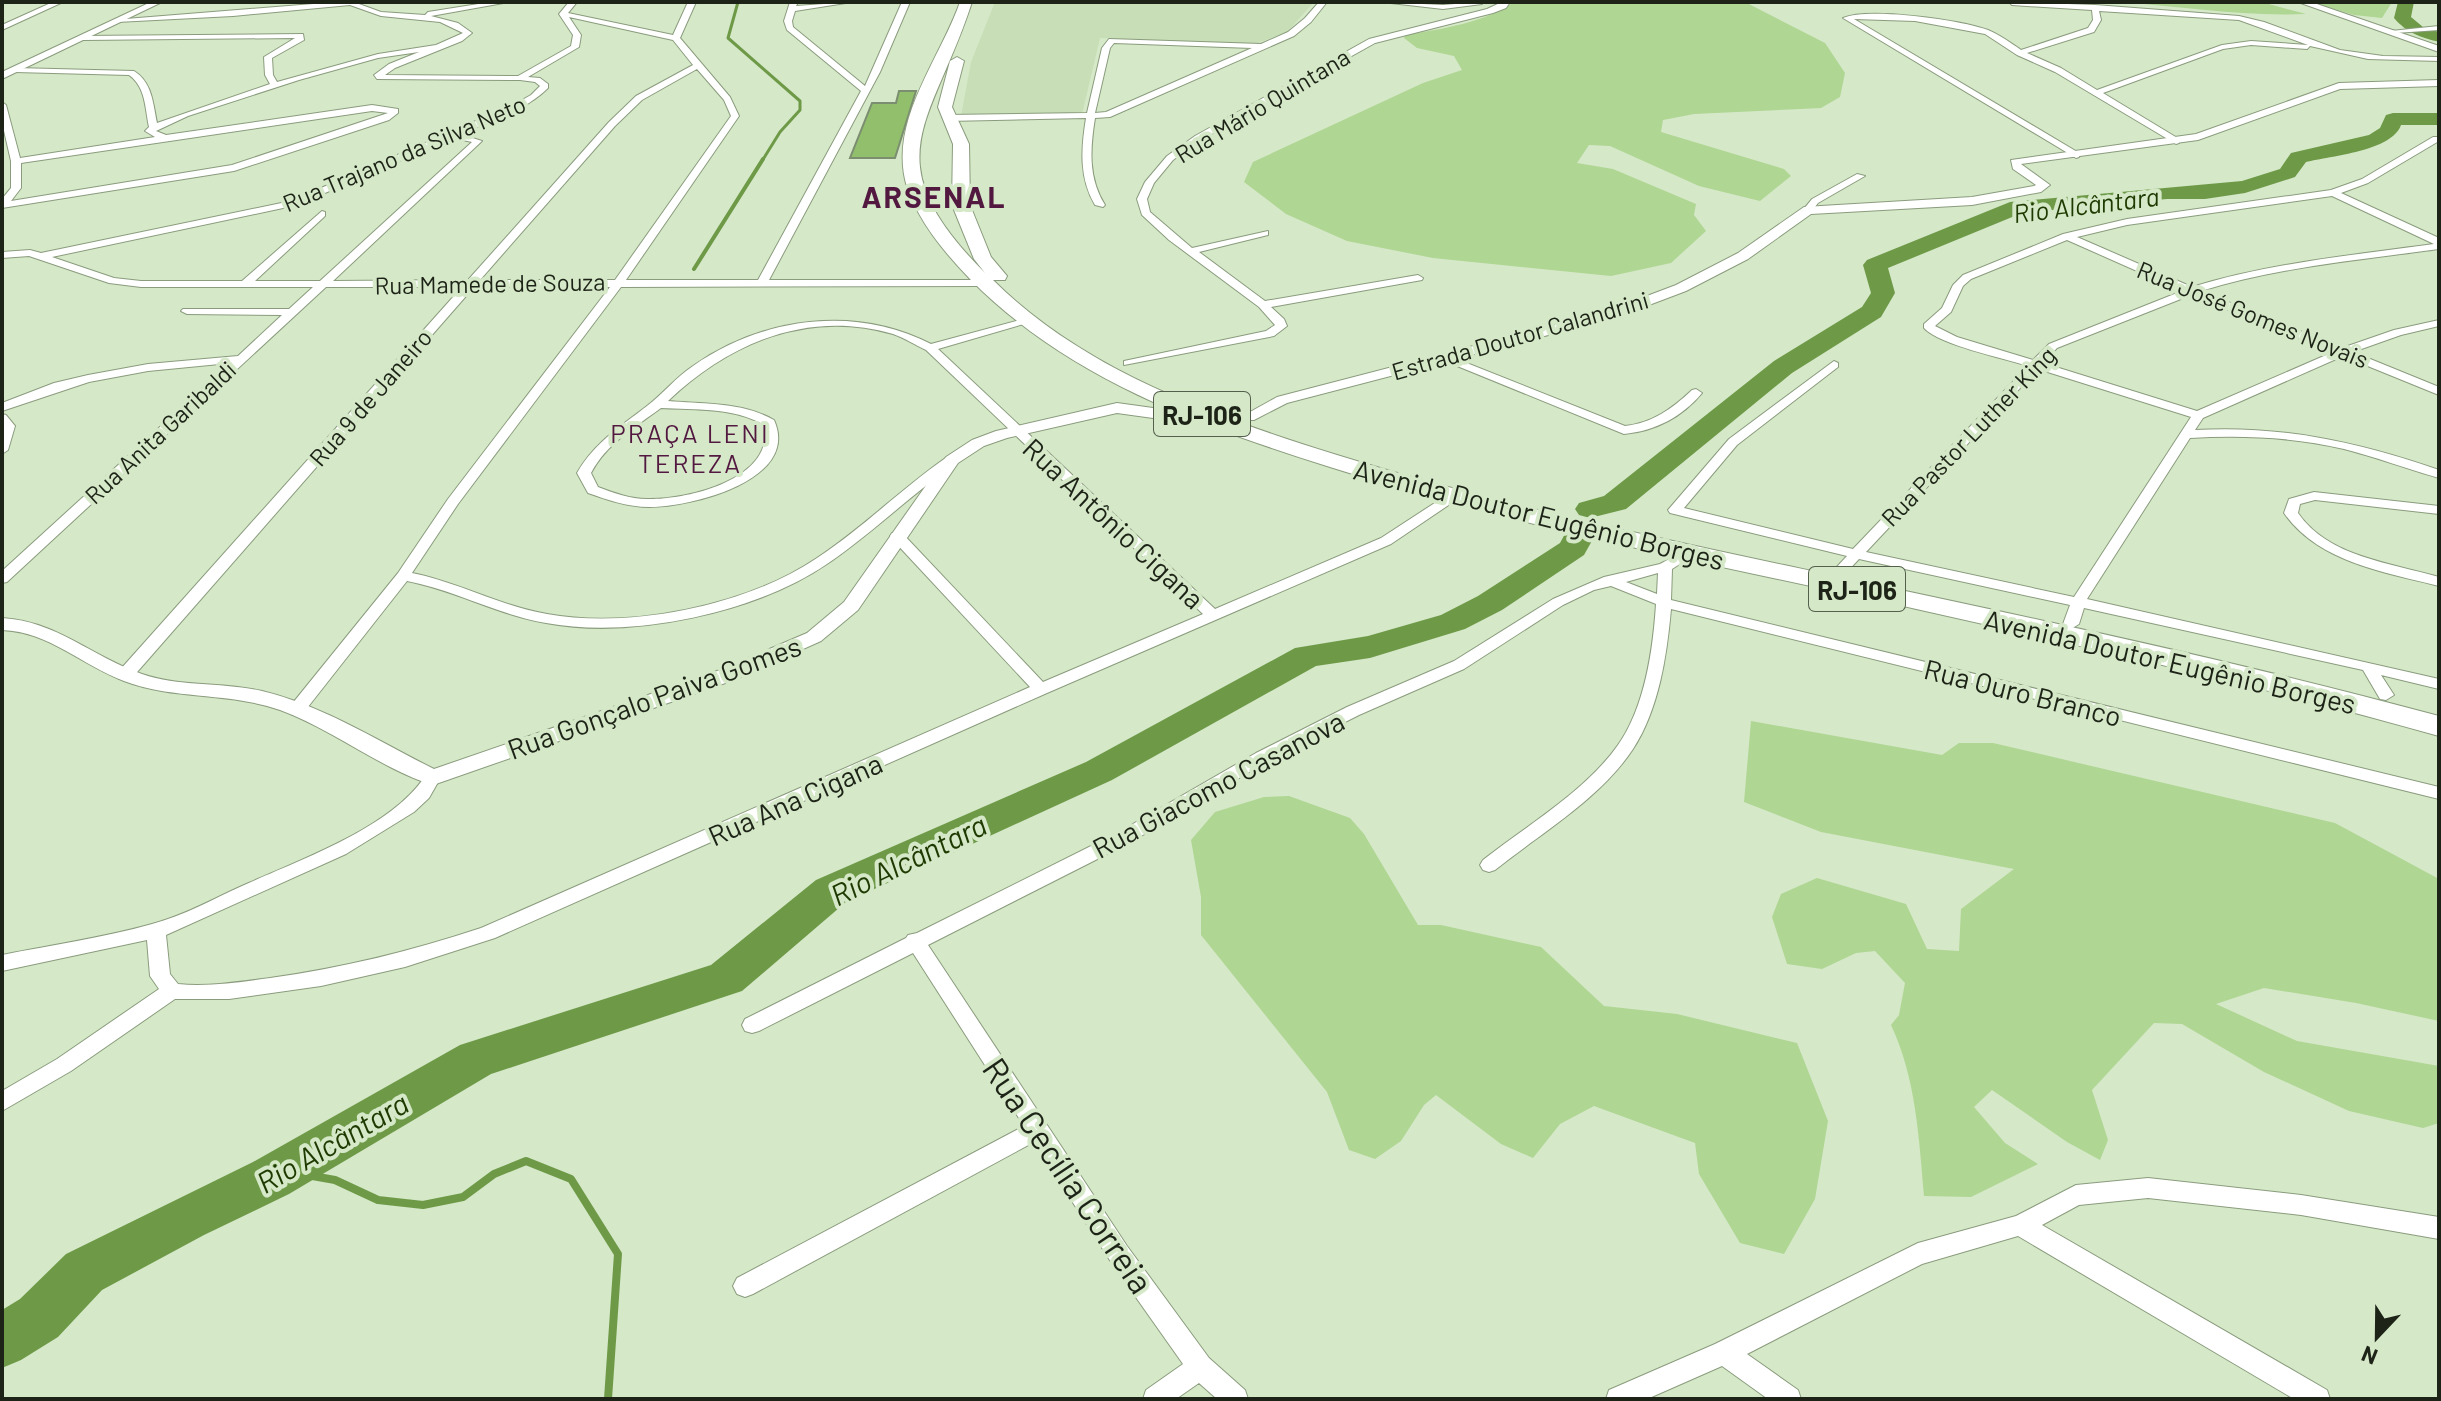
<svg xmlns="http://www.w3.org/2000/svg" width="2441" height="1401" font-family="Barlow,sans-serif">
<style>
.built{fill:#c7deb6}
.green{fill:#afd693}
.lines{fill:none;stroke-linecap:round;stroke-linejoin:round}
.stream-far2{stroke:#6e9a48;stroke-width:3}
.stream-far1{stroke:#6e9a48;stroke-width:4}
.stream{stroke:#6e9a48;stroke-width:8}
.river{fill:#6e9a48;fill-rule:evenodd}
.building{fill:#91bf6c;stroke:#7c8e70;stroke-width:2}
.minor-casing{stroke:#8a9c7d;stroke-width:2}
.tertiary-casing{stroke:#8a9c7d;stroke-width:2}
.trunk-casing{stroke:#8a9c7d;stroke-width:2}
.minor{fill:#fff;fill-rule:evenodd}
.tertiary{fill:#fff;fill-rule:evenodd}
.trunk{fill:#fff;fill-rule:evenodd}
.labels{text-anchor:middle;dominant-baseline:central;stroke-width:8;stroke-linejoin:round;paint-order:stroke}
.far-street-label{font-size:24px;fill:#1d2417;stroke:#d5e8c8}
.far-water-label{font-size:26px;font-style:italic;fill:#1e3a00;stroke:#d5e8c8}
.shield{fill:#d5e8c8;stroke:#545f4c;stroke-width:2}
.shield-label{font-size:26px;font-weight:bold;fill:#1d2417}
.far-neighbourhood-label{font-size:26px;letter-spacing:2px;fill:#521840;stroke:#d5e8c8}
.street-label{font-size:28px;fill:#1d2417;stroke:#d5e8c8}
.far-district-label{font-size:30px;font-weight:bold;letter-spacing:2px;fill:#521840;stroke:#d5e8c8}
.water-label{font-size:30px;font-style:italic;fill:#1e3a00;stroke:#d5e8c8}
.near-street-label{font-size:34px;fill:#1d2417;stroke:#d5e8c8}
</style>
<rect width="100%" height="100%" fill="#d5e8c8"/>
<!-- built -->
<path class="built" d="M995,2H1314L1287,32L1255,44L1100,38L1082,114L961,116L971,62Z"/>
<!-- green -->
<path class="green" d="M1514,2H1745L1825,43L1845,73L1840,97L1821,108L1694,114L1663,120L1661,132L1784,169L1791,176L1760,201L1699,186L1610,146L1589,145L1577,163L1613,169L1696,204L1694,215L1706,231L1671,263L1611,276L1433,258L1347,241L1286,214L1244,182L1253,162L1423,83L1462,70L1454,56L1417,48L1404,38L1405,35C1441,29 1484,23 1514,2Z
M2118,2H2261L2306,14C2243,17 2181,6 2118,2Z
M2310,2H2392L2382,18L2354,15Z
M1751,721L1942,755L1959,743H1993L2335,823L2439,879V1021L2356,1003L2264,988L2216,1004L2297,1041L2439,1066V1123L2423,1128L2349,1111L2264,1072L2182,1024L2154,1023L2092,1090L2108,1140L2100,1160L2067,1142L1992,1090L1974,1107L2005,1143L2038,1164L1971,1197L1924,1196C1919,1138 1916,1078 1891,1025L1899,1015L1905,983L1875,951L1856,953L1822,969L1787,964L1772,917L1781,894L1817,878L1906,904L1927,949L1959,951L1961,909L2014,869L1821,832L1744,802Z
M1289,796L1350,818L1364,834L1418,925H1441L1541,947L1604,1006L1677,1014L1797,1043L1828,1121L1815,1199L1784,1254L1740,1243L1699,1174L1695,1143L1594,1106L1560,1124L1533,1158L1501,1144L1436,1095L1424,1105L1401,1141L1375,1159L1349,1150L1327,1092L1201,935V897L1191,840L1215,812L1264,797Z"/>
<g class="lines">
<!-- stream-far2 -->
<path class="stream-far2" d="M738,2L728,38L800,101V110L780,132L762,161"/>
<!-- stream-far1 -->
<path class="stream-far1" d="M694,269L763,159"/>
<!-- stream -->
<path class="stream" d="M271,1178L301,1174L335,1180L378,1200L423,1205L463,1197L494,1174L526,1161L571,1179L618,1254L608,1399"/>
<!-- river -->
<path class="river" d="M2398,2H2414L2411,17L2423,27L2439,32V42C2420,37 2407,33 2394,18Z
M2393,113H2439V125H2401C2392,151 2331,156 2306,162L2295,177L2245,193L2205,199H2167L2022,213L1888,268L1895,293L1881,317L1792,373L1626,509L1590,518L1579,515L1575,509L1579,503L1604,496L1774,361L1862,307L1871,293L1863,265L1867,260L2010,202L2242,181L2280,169L2291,153L2369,135L2380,128L2386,115Z
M1577,530L1588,532L1593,539L1584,555L1502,610L1465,629L1370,658L1316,666L1112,780L846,902L742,991L491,1074L289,1194L204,1235L102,1290L58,1337L21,1360L2,1368V1310L20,1299L66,1254L253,1162L460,1045L711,965L816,880L1086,762L1295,648L1368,636L1441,615L1478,596L1560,543L1566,532Z"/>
</g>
<!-- building -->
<path class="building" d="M899,91H916L895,158H850L872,103H896Z"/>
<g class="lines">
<!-- minor casing -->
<g class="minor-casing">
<path id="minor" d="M53,2H63L2,30V25Z
M338,2H365L359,4L381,12L425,15L428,12L491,2H509L431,16L458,23L472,33L462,41L395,68L385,75L518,76L571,46L573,35L559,14L569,2H577L568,13L673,35L688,2H696L680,38L730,97L739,116L626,280H758L861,91L787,30L784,21L790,2H798L796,6L852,2L795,11L792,21L793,27L865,86L902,2H910L880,72L769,280H983L988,283L983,286L621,287L458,504L412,573C458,582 500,606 547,614C630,629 746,606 817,558C863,528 902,488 947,457H957V463C911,494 873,533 827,564C755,613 632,639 546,623C498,615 455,590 407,581L304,712H292L290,708L292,704L398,573L448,499L610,287H474L131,679H119L117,675L119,671L462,287H326L7,582L2,583V571L230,363L148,371L89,382L2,411V403L54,383L88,375L148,364L238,356L282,315L187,314L181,311L183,309H289L313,287H141L109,283L29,256L2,258V252L30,250L41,253L291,201L515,104L531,95L540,86L535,82L520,80L377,79L374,75L389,64L419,52L378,58L299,80L188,116L156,131L166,135L372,105L398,109V113L389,120L234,171L2,208V199L11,188V161L2,122V102L6,105L20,158L155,137L145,131L149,127C145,109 146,87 129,75L15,72L11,70L15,68L134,71C152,82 153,103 157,123L270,84L265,75L264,57L295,38L83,40L80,36L303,34L304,40L272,58L273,75L277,82L378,54L436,45L463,33L440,22L381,16L350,5L233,16L117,22L113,20ZM569,17L673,40L693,65L636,96L609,122L468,280L333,281L482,141L460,134C490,121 525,111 548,88V84L540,78L528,77L579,47L581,35ZM697,69L724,100L731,116L615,280H480L615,126L642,100ZM372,111L388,113L232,165L11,201L21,188V163ZM453,138L472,142L320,281H255L325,216V212L322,211L242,281H141L114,278L52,257L297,205Z
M1319,2H1327L1311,22L1294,36L1110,117L1095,118C1090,149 1088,178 1105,205L1103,207L1095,205C1079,178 1081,149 1086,118L947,121L943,118L947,115L1087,113L1102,48L1109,39L1261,44L1288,32L1305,18ZM1114,43L1252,48L1106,112L1095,113L1110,48Z
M1382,2L1443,5L1479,2L1482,4L1443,9Z
M1502,2H1510L1506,8L1493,13L1375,43L1201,140L1173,160L1154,183L1147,199L1150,212L1192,248L1268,231V235L1199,252L1265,301L1418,275L1423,278L1422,280L1271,307L1284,319L1287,326L1274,336L1124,365V361L1266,331L1275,325L1259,307L1169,240L1142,215L1137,199L1145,182L1167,156L1195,136L1369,39L1487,9Z
M2009,2L2095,5L2239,16L2264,22L2340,50L2383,56L2439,57V61L2368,59L2310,46L2307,49L2251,45L2223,49L2103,93L2179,139V143L2176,144L2055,72L2017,55L1985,34L1915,21L1854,19L2079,153V157L2076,158L1843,18C1869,7 1960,20 1988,30C2000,35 2011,43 2021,50L2088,28L2093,20L2092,10L2012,5ZM2099,11L2239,20L2308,45L2251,41L2222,45L2097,90L2061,68L2027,53L2094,32L2101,20Z
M2439,26V30L2395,33L2391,31Z
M2433,137H2439V141L2368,183L2341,193L2439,238V249C2360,260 2278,267 2201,291L2342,348L2394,330L2439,320V326L2401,335L2353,352L2439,387V395L2343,356L2203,418L2195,430C2280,425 2359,442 2439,470V478C2407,469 2376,457 2344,449C2293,437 2242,435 2190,438L2087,599L2439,679V689L2381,675L2394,695L2386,700L2380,699L2363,670L2084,608L2079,624L2071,629L2063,624L2070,605L1859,559L1844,575L1839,576L1832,572L1847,556L1670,513L1668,510L1729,439L1834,361L1838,363V367L1737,445L1684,508L1853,549L2028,366C2003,358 1940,345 1924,328V324L1942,308L1953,285L1963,275L2063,234L2127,219L2331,190L2362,179ZM2332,196L2434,244C2353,255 2270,263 2192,287L2077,237L2127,225ZM2067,240L2182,291L2049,344L2033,360L1957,337L1935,326L1951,312L1963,286L1971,279ZM2191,295L2333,352L2197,411L2043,363L2057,348ZM2038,369L2191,417L2074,597L1866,552Z
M1857,174L1865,176L1818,203L1811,212H1805L1803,210L1812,199Z
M1024,319L1034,321L938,349L1215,609L1381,538L1447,495H1457L1459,498L1391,544L1047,693L495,938L405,967L321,986L229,999H175L71,1071L2,1111V1091L57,1059L159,989L150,976L147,940L2,971V955C51,945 103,938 152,924C183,916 213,899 242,886C299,860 395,827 427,773H439L441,777L429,798L414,812L346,854L166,935L170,974L178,984C208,987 240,982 270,978C342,968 412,951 481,928L1030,687L892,539L890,536L892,533H902L1043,682L1203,614L926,350C915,345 905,338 893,334C808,309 729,343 668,401C704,404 743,402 774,420C801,480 691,507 649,507C628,507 608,500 588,493L577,473C595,442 620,427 647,406C663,394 676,377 693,366C763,317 855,305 931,344ZM661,408C694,410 734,407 764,425C776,479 687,500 647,499C630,499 614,493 598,487L591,473C607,443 634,428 661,408Z
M1444,354L1625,426C1652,423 1672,409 1692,390L1696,389L1702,393C1682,417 1655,431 1624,434L1440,359L1438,357Z
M2,414L6,415L15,426L8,450L2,454Z
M2314,492L2439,506V514L2315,500L2300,504L2298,513C2328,557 2391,563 2439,577V586C2384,572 2318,562 2284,513L2289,499Z
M1686,550L1691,551L1693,554L1691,557L1672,569L1671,600L2439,787V799L1671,609C1667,655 1659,709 1633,749C1600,799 1541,833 1495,870L1489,872L1483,870L1480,865L1483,860C1526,826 1586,791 1618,745C1645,707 1653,650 1656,604L1611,586L1594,590L1563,605L1464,669L1359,715L1268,761L1131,842L928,945L1127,1246L1209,1358L1245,1390L1248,1399H1217L1199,1383L1176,1399H1143L1146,1390L1183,1364L1111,1262L1034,1142L753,1294L745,1297L737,1294L733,1286L737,1278L1024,1126L913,953L759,1031L752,1033L745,1031L742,1025L745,1019L906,938L908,935L917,933L1119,832L1256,753L1347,707L1454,661L1553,599L1604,577L1660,564ZM1658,573L1657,594L1626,582Z
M2148,1178L2301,1195L2439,1217V1239L2301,1215L2148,1198L2079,1205L2042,1225L2327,1390L2330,1399H2294L2018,1236L1922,1264L1747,1354L1798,1390L1801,1399H1768L1722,1366L1647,1399H1606L1609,1390L1715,1344L1918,1243L2016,1216L2076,1185Z"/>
</g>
<!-- tertiary casing -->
<g class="tertiary-casing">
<path id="tertiary" d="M151,2H162L2,79V72Z
M2298,2H2311L2439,46V52Z
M2439,80V86L2340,89L2198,140L2021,164L2050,185L2041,192L1972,205L1811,214L1748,259L1686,291L1649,305L1583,326L1287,403L1254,420H1244L1241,417L1277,397L1573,320L1639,299L1676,285L1738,253L1804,207L1972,197L2034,186L2036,185L2013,169L2011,160L2196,134L2339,83Z
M1117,403L1218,417L1226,422L1218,427L1117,413L1007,438L984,446L958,463L858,610L821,641L734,680L433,785C383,770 332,729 280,710C229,692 174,700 124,681C81,665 50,632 2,630V618C57,621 92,657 142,674C180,687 223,682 262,691C324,706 378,741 434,769L720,670L807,633L844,602L946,457L972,440L996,431Z"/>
</g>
<!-- trunk casing -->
<g class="trunk-casing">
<path id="trunk" d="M960,2H972C932,126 871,158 985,273L974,259L952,205L953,144L938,107L950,61L957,57L964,61L952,107L969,144L970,205L991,257L1007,276L1005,280H993C1085,372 1216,417 1337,455C1501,506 1668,540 1835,576C2037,619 2240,662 2439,716V736C2262,686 2082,646 1903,606C1711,564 1518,527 1330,467C1200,426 1067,378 970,279C944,252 919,222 907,187C887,122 940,60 960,2Z"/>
</g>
<!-- minor -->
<use href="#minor" class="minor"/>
<!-- tertiary -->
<use href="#tertiary" class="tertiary"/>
<!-- trunk -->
<use href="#trunk" class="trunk"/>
</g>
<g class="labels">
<!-- far-street labels -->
<g class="far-street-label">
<text transform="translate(1262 105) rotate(-31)">Rua Mário Quintana</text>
<text transform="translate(404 153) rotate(-23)">Rua Trajano da Silva Neto</text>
<text transform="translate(490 283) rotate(-1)">Rua Mamede de Souza</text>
<text transform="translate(2253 314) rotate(22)">Rua José Gomes Novais</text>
<text transform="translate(1520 335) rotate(-16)">Estrada Doutor Calandrini</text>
<text transform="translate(370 397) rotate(-49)">Rua 9 de Janeiro</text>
<text transform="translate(160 432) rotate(-43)">Rua Anita Garibaldi</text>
<text transform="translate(1968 436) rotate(-46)">Rua Pastor Luther King</text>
</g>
<!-- far-water labels -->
<g class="far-water-label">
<text transform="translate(2086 204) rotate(-7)">Rio Alcântara</text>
</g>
<!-- shield labels -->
<g class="shield">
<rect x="1154" y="392" width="96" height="44" rx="6"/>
<rect x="1809" y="567" width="96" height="44" rx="6"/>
</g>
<g class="shield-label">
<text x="1202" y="414">RJ-106</text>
<text x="1857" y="589">RJ-106</text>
</g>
<!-- far-neighbourhood labels -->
<g class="far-neighbourhood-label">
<text x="690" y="432">PRAÇA LENI<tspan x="690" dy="30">TEREZA</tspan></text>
</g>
<!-- street labels -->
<g class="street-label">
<text transform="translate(1539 514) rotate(14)">Avenida Doutor Eugênio Borges</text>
<text transform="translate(1114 523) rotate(43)">Rua Antônio Cigana</text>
<text transform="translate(2170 661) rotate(13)">Avenida Doutor Eugênio Borges</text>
<text transform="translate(2023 692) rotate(14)">Rua Ouro Branco</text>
<text transform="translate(654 697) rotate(-20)">Rua Gonçalo Paiva Gomes</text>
<text transform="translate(1218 784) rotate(-28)">Rua Giacomo Casanova</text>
<text transform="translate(795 799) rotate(-24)">Rua Ana Cigana</text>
</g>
<!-- far-district labels -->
<g class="far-district-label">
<text x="934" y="196">ARSENAL</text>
</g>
<!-- water labels -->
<g class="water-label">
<text transform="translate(908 859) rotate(-26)">Rio Alcântara</text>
<text transform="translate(332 1142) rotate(-30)">Rio Alcântara</text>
</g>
<!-- near-street labels -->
<g class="near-street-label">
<text transform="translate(1069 1175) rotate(56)">Rua Cecília Correia</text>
</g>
</g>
<!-- border -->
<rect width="2441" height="1401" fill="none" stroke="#1d2417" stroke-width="8"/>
<!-- north arrow -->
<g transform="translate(2377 1337) rotate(202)" stroke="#d5e8c8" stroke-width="6" paint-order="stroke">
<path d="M0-6L14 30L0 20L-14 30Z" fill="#1d2417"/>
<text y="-12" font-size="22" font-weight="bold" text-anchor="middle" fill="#1d2417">N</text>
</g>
</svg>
